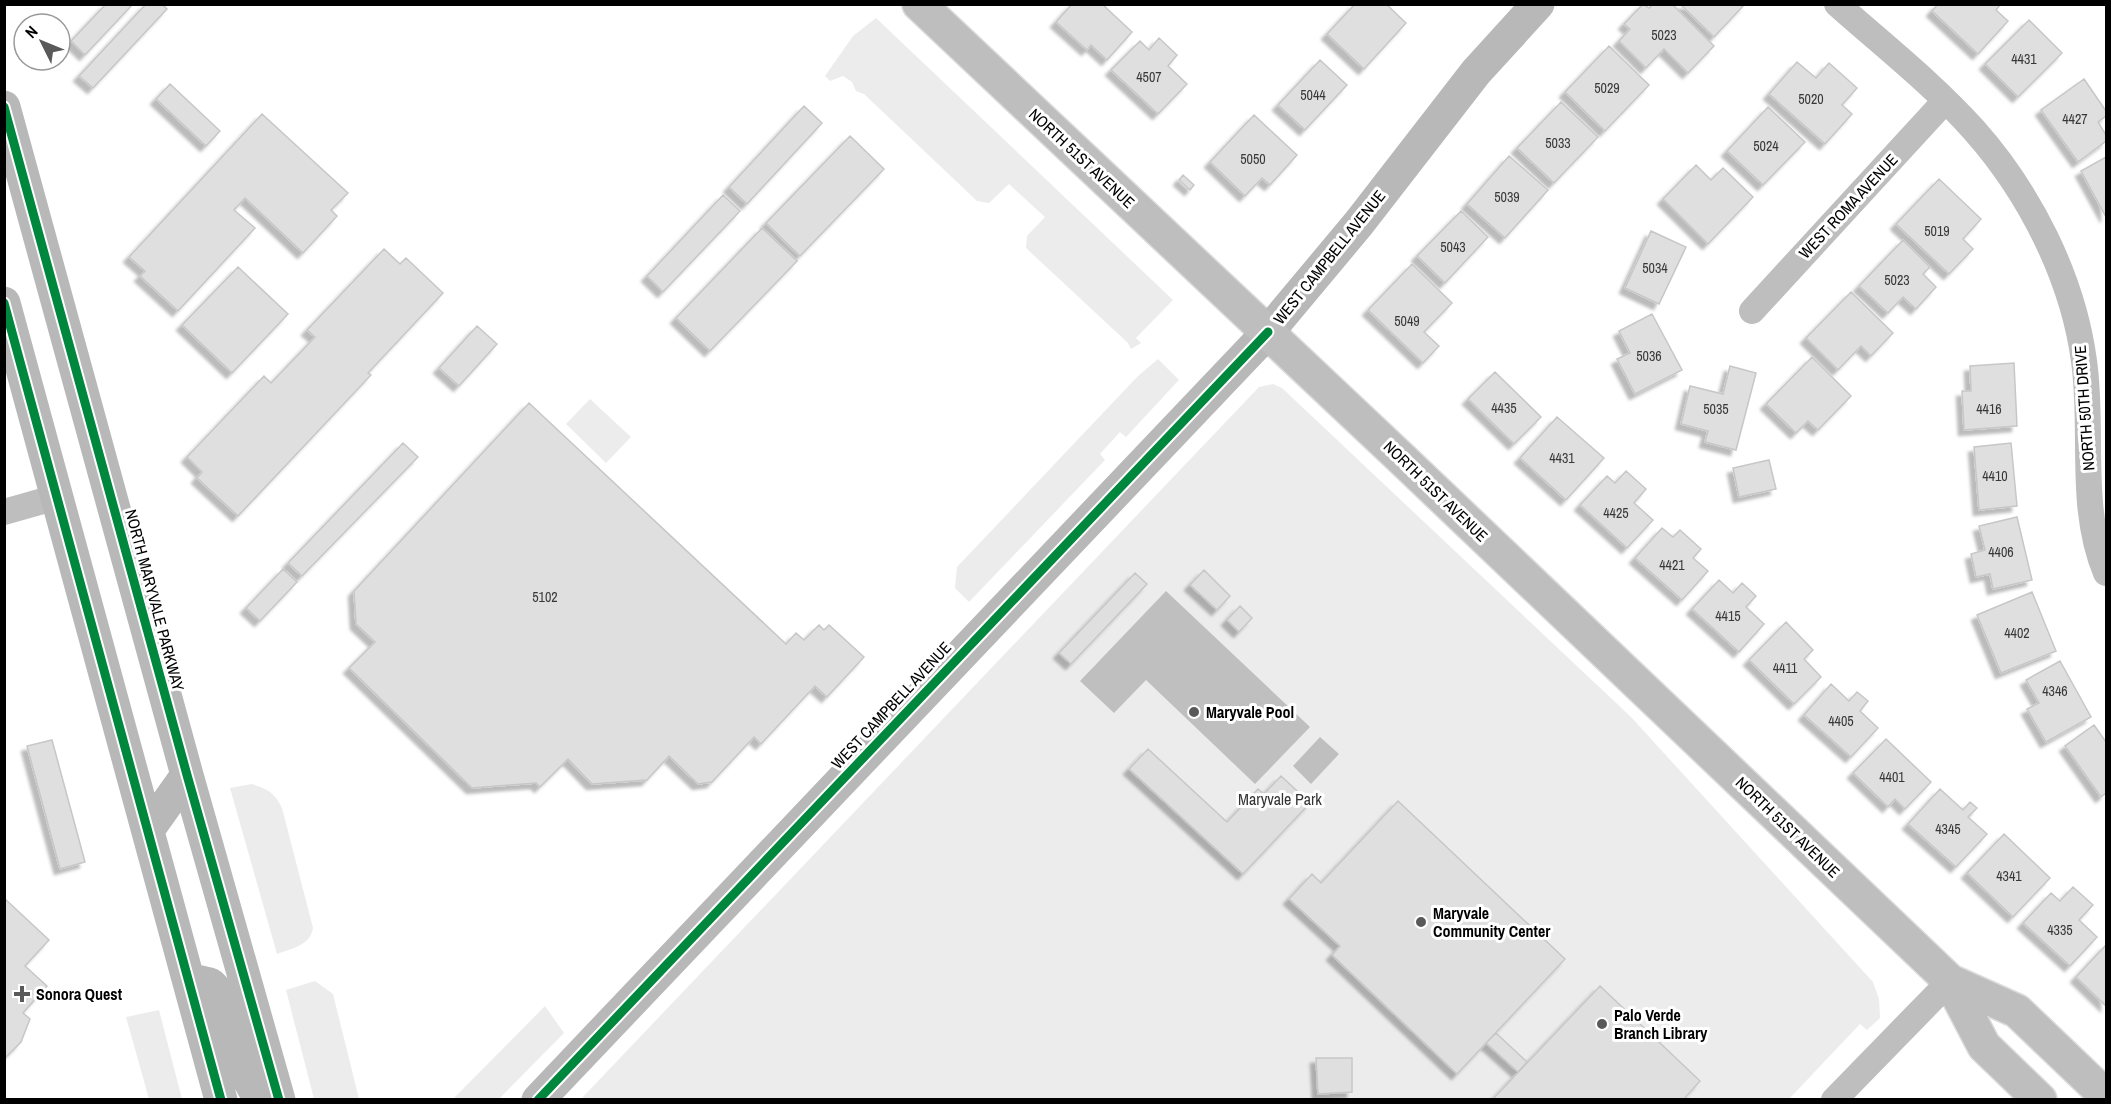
<svg xmlns="http://www.w3.org/2000/svg" width="2111" height="1104" font-family="'Archivo Narrow',sans-serif">
<style>
.green{fill:#ececec}
.water{fill:#bfbfbf}
.building{fill:#dfdfdf;stroke:#c7c7c7;stroke-width:1.5;filter:url(#shadow)}
.lines{fill:none;stroke-linecap:round;stroke-linejoin:round}
.primary-casing{stroke:#dbdbdb;stroke-width:36}
.street{stroke:#bebebe;stroke-width:26}
.secondary{stroke:#b8b8b8;stroke-width:33}
.primary{stroke:#bebebe;stroke-width:33}
.cycleway-casing{stroke:#fff;stroke-width:13}
.cycleway{stroke:#00873e;stroke-width:9}
.poi-dot{fill:#595959;stroke:#fff;stroke-width:2}
.labels{text-anchor:middle;dominant-baseline:central;stroke-width:6;stroke-linejoin:round;paint-order:stroke}
.number-label{font-size:14px;fill:#383838}
.street-label{font-size:16px;fill:#000;stroke:#fff}
.poi-label{font-size:16px;font-weight:bold;fill:#000;stroke:#fff;text-anchor:start}
.park-label{font-size:16px;fill:#333;stroke:#fff}
</style>
<defs>
<filter id="shadow"><feDropShadow dx="-5.5" dy="5.5" stdDeviation="1.5" flood-color="#0004"/></filter>
</defs>
<rect width="100%" height="100%" fill="#fff"/>
<!-- green -->
<path class="green" d="M876,18L1173,300L1136,338L1141,343L1131,349L1128,343L1026,248L1027,236L1045,217L1009,184L989,203L977,201L864,94L856,91L852,82L843,76L830,81L825,76L853,36Z
M1158,359L1179,380L1126,437L1120,432L1100,454L1105,460L969,602L955,588L957,567L1138,376Z
M1273,384L1282,388L1631,717L1873,982L1879,999L1880,1018L1867,1030L1860,1024L1789,1099L580,1100L1259,387Z
M590,399L631,437L606,463L566,424Z
M252,784C268,789 275,793 282,808L313,928C310,946 292,948 277,954L230,788Z
M315,981L333,994L359,1099H314L286,990Z
M545,1006L564,1033L499,1099H453Z
M159,1010L182,1099H149L126,1017Z"/>
<!-- water -->
<path class="water" d="M1166,591L1310,727L1255,784L1146,680L1114,713L1080,681Z
M1320,737L1339,754L1311,784L1293,766Z"/>
<!-- building -->
<path class="building" d="M106,4H133L85,55L71,41Z
M146,4H162L167,9L93,88L79,76Z
M1072,4H1102L1132,32L1107,60L1091,45L1087,50L1056,22Z
M1355,4H1386L1406,23L1364,69L1327,34Z
M1643,4L1649,8L1653,4H1672L1714,46L1688,73L1664,49L1646,68L1619,41L1630,29L1624,24Z
M1680,4H1745L1714,37Z
M1938,4H2001L1996,10L2008,21L1978,54L1932,11Z
M2029,20L2062,53L2018,97L1985,64Z
M1159,38L1177,55L1168,66L1187,84L1158,114L1111,70L1140,41L1149,50Z
M1609,46L1649,85L1605,131L1565,92Z
M1320,60L1347,85L1305,130L1278,105Z
M1797,62L1816,78L1829,63L1857,88L1842,105L1852,114L1825,144L1769,94Z
M2084,79L2106,111V116L2098,122L2106,135V141L2078,162L2041,110Z
M170,84L220,131L206,146L156,99Z
M1561,102L1598,137L1554,183L1517,148Z
M804,106L822,123L747,204L729,187Z
M1768,107L1805,142L1763,185L1727,151Z
M262,114L348,193L331,210L337,216L303,253L245,198L234,210L255,228L178,311L140,276L145,271L129,257Z
M1254,115L1297,155L1270,185L1262,178L1245,196L1210,162Z
M850,136L884,169L800,256L766,223Z
M1509,156L1548,190L1505,238L1467,204Z
M2106,157V217L2081,171Z
M1696,165L1711,180L1723,168L1753,197L1708,244L1663,199Z
M1183,175L1194,185L1190,190L1179,180Z
M1939,179L1981,219L1963,239L1973,249L1949,274L1896,224Z
M723,195L740,211L663,292L647,276Z
M1461,211L1488,237L1445,283L1417,256Z
M762,228L797,261L710,351L676,318Z
M1651,231L1686,247L1659,304L1625,288Z
M1903,240L1930,267L1923,274L1936,287L1916,309L1903,297L1888,313L1859,286Z
M384,249L400,264L406,258L443,293L368,373L371,375L238,516L197,478L202,472L187,457L264,376L271,383L315,337L307,330Z
M1412,264L1452,303L1424,332L1439,346L1423,363L1368,310Z
M238,267L288,314L232,373L182,325Z
M1851,292L1893,333L1871,356L1861,346L1838,370L1806,338Z
M1652,314L1682,370L1635,394L1617,359L1630,353L1619,331Z
M477,326L497,344L459,386L439,368Z
M1812,357L1851,396L1818,430L1808,421L1796,433L1766,404Z
M2014,363L2017,426L1964,430L1962,391H1971L1970,366Z
M1730,366L1756,373L1736,450L1705,442L1708,431L1681,424L1690,386L1723,394Z
M1495,372L1541,417L1514,444L1468,399Z
M529,403L786,644L796,633L804,640L819,625L824,630L829,625L864,657L827,697L815,686L761,744L754,737L712,782L698,784L669,756L647,780L592,784L568,759L540,787L536,783L472,788L349,668L375,642L356,624L354,591Z
M1557,417L1604,458L1566,500L1520,458Z
M403,443L418,457L302,576L288,563Z
M2011,443L2017,506L1979,510L1974,447Z
M1769,460L1776,489L1739,497L1733,468Z
M1626,471L1646,489L1634,503L1653,520L1627,548L1580,505L1607,476L1615,483Z
M2017,517L2032,580L1993,589L1990,574L1976,577L1971,554L1985,550L1979,526Z
M1662,528L1673,537L1680,530L1701,549L1693,558L1708,571L1682,600L1635,558Z
M283,569L297,582L260,621L246,608Z
M1204,570L1230,596L1217,610L1190,585Z
M1135,573L1147,584L1071,664L1059,653Z
M1719,580L1733,593L1742,583L1756,596L1746,607L1764,624L1739,652L1692,609Z
M2032,592L2056,651L2001,673L1977,615Z
M1240,606L1252,618L1239,632L1227,620Z
M1786,622L1813,650L1804,659L1821,677L1794,704L1749,660Z
M2060,661L2091,717L2046,742L2027,709L2039,703L2026,680Z
M1831,684L1849,701L1857,692L1868,701L1860,711L1878,728L1851,757L1804,715Z
M2094,725L2106,742V793L2101,797L2065,746Z
M1886,739L1931,782L1905,809L1895,799L1888,807L1853,773Z
M52,740L85,862L60,869L27,746Z
M1148,749L1227,822L1258,789L1264,794L1281,776L1310,803L1243,874L1129,769Z
M1940,789L1963,810L1970,802L1977,808L1968,817L1987,834L1956,867L1908,824Z
M1398,801L1565,959L1457,1074L1332,955L1340,946L1289,899L1312,874L1321,883Z
M2004,834L2050,878L2013,917L1967,873Z
M2073,887L2093,905L2079,920L2097,937L2070,966L2023,923L2051,893L2060,901Z
M4,898L49,940L25,966L47,986L23,1013L30,1019L21,1042L4,1059Z
M2106,945V1006L2076,977Z
M1600,986L1700,1081L1683,1100H1492Z
M1496,1033L1527,1062L1518,1072L1486,1043Z
M1316,1058H1352V1092L1318,1094Z"/>
<g class="lines">
<!-- primary casing -->
<g class="primary-casing">
<path id="primary" d="M919,4L1402,459L1950,981L1984,1046L2040,1100
M1950,981L2017,1011L2106,1096"/>
</g>
<!-- street -->
<path class="street" d="M1837,4C1883,45 1933,84 1974,130C2030,193 2073,278 2084,361C2094,431 2078,506 2106,573
M1752,311L1945,101
M4,512L57,497
M1834,1100L1950,981"/>
<!-- secondary -->
<path class="secondary" d="M4,107L187,775L279,1100
M4,303L221,1100
M148,830L187,775
M188,979L210,984L223,997L249,1080L260,1100
M538,1100L1268,332L1359,223L1476,72L1538,4"/>
<!-- primary -->
<use href="#primary" class="primary"/>
<!-- cycleway casing -->
<g class="cycleway-casing">
<path id="cycleway" d="M4,107L187,775L279,1100
M4,303L221,1100
M538,1100L1268,332"/>
</g>
<!-- cycleway -->
<use href="#cycleway" class="cycleway"/>
</g>
<!-- markers -->
<g class="poi-dot">
<circle cx="1194" cy="712" r="6"/>
<circle cx="1421" cy="922" r="6"/>
<path d="M19 985h6v6h6v6h-6v6h-6v-6h-6v-6h6z"/>
<circle cx="1602" cy="1024" r="6"/>
</g>
<g class="labels">
<!-- number labels -->
<g class="number-label">
<text x="1664" y="35">5023</text>
<text x="2024" y="59">4431</text>
<text x="1149" y="77">4507</text>
<text x="1607" y="88">5029</text>
<text x="1313" y="95">5044</text>
<text x="1811" y="99">5020</text>
<text x="2075" y="119">4427</text>
<text x="1558" y="143">5033</text>
<text x="1766" y="146">5024</text>
<text x="1253" y="159">5050</text>
<text x="1507" y="197">5039</text>
<text x="1937" y="231">5019</text>
<text x="1453" y="247">5043</text>
<text x="1655" y="268">5034</text>
<text x="1897" y="280">5023</text>
<text x="1407" y="321">5049</text>
<text x="1649" y="356">5036</text>
<text x="1504" y="408">4435</text>
<text x="1716" y="409">5035</text>
<text x="1989" y="409">4416</text>
<text x="1562" y="458">4431</text>
<text x="1995" y="476">4410</text>
<text x="1616" y="513">4425</text>
<text x="2001" y="552">4406</text>
<text x="1672" y="565">4421</text>
<text x="545" y="597">5102</text>
<text x="1728" y="616">4415</text>
<text x="2017" y="633">4402</text>
<text x="1785" y="668">4411</text>
<text x="2055" y="691">4346</text>
<text x="1841" y="721">4405</text>
<text x="1892" y="777">4401</text>
<text x="1948" y="829">4345</text>
<text x="2009" y="876">4341</text>
<text x="2060" y="930">4335</text>
</g>
<!-- street labels -->
<g class="street-label">
<text transform="translate(1082 158) rotate(43)">NORTH 51ST AVENUE</text>
<text transform="translate(1848 206) rotate(-47)">WEST ROMA AVENUE</text>
<text transform="translate(1329 257) rotate(-51)">WEST CAMPBELL AVENUE</text>
<text transform="translate(2084 408) rotate(-94)">NORTH 50TH DRIVE</text>
<text transform="translate(1436 491) rotate(44)">NORTH 51ST AVENUE</text>
<text transform="translate(155 600) rotate(75)">NORTH MARYVALE PARKWAY</text>
<text transform="translate(891 705) rotate(-47)">WEST CAMPBELL AVENUE</text>
<text transform="translate(1788 827) rotate(44)">NORTH 51ST AVENUE</text>
</g>
<!-- poi labels -->
<g class="poi-label">
<text x="1206" y="712">Maryvale Pool</text>
<text x="1433" y="913">Maryvale<tspan x="1433" dy="18">Community Center</tspan></text>
<text x="36" y="994">Sonora Quest</text>
<text x="1614" y="1015">Palo Verde<tspan x="1614" dy="18">Branch Library</tspan></text>
</g>
<!-- park labels -->
<g class="park-label">
<text x="1280" y="799">Maryvale Park</text>
</g>
</g>
<!-- border -->
<rect width="2111" height="1104" fill="none" stroke="#000000" stroke-width="12"/>
<!-- north arrow -->
<g transform="translate(42 42) rotate(313)"><circle r="28" fill="#ffffff" stroke="#999999" stroke-width="1.5"/>
<path d="M0-4.5L10 22L0 15L-10 22Z" fill="#595959"/>
<text y="-9" font-size="16" font-weight="bold" text-anchor="middle" fill="#000000">N</text>
</g>
</svg>
